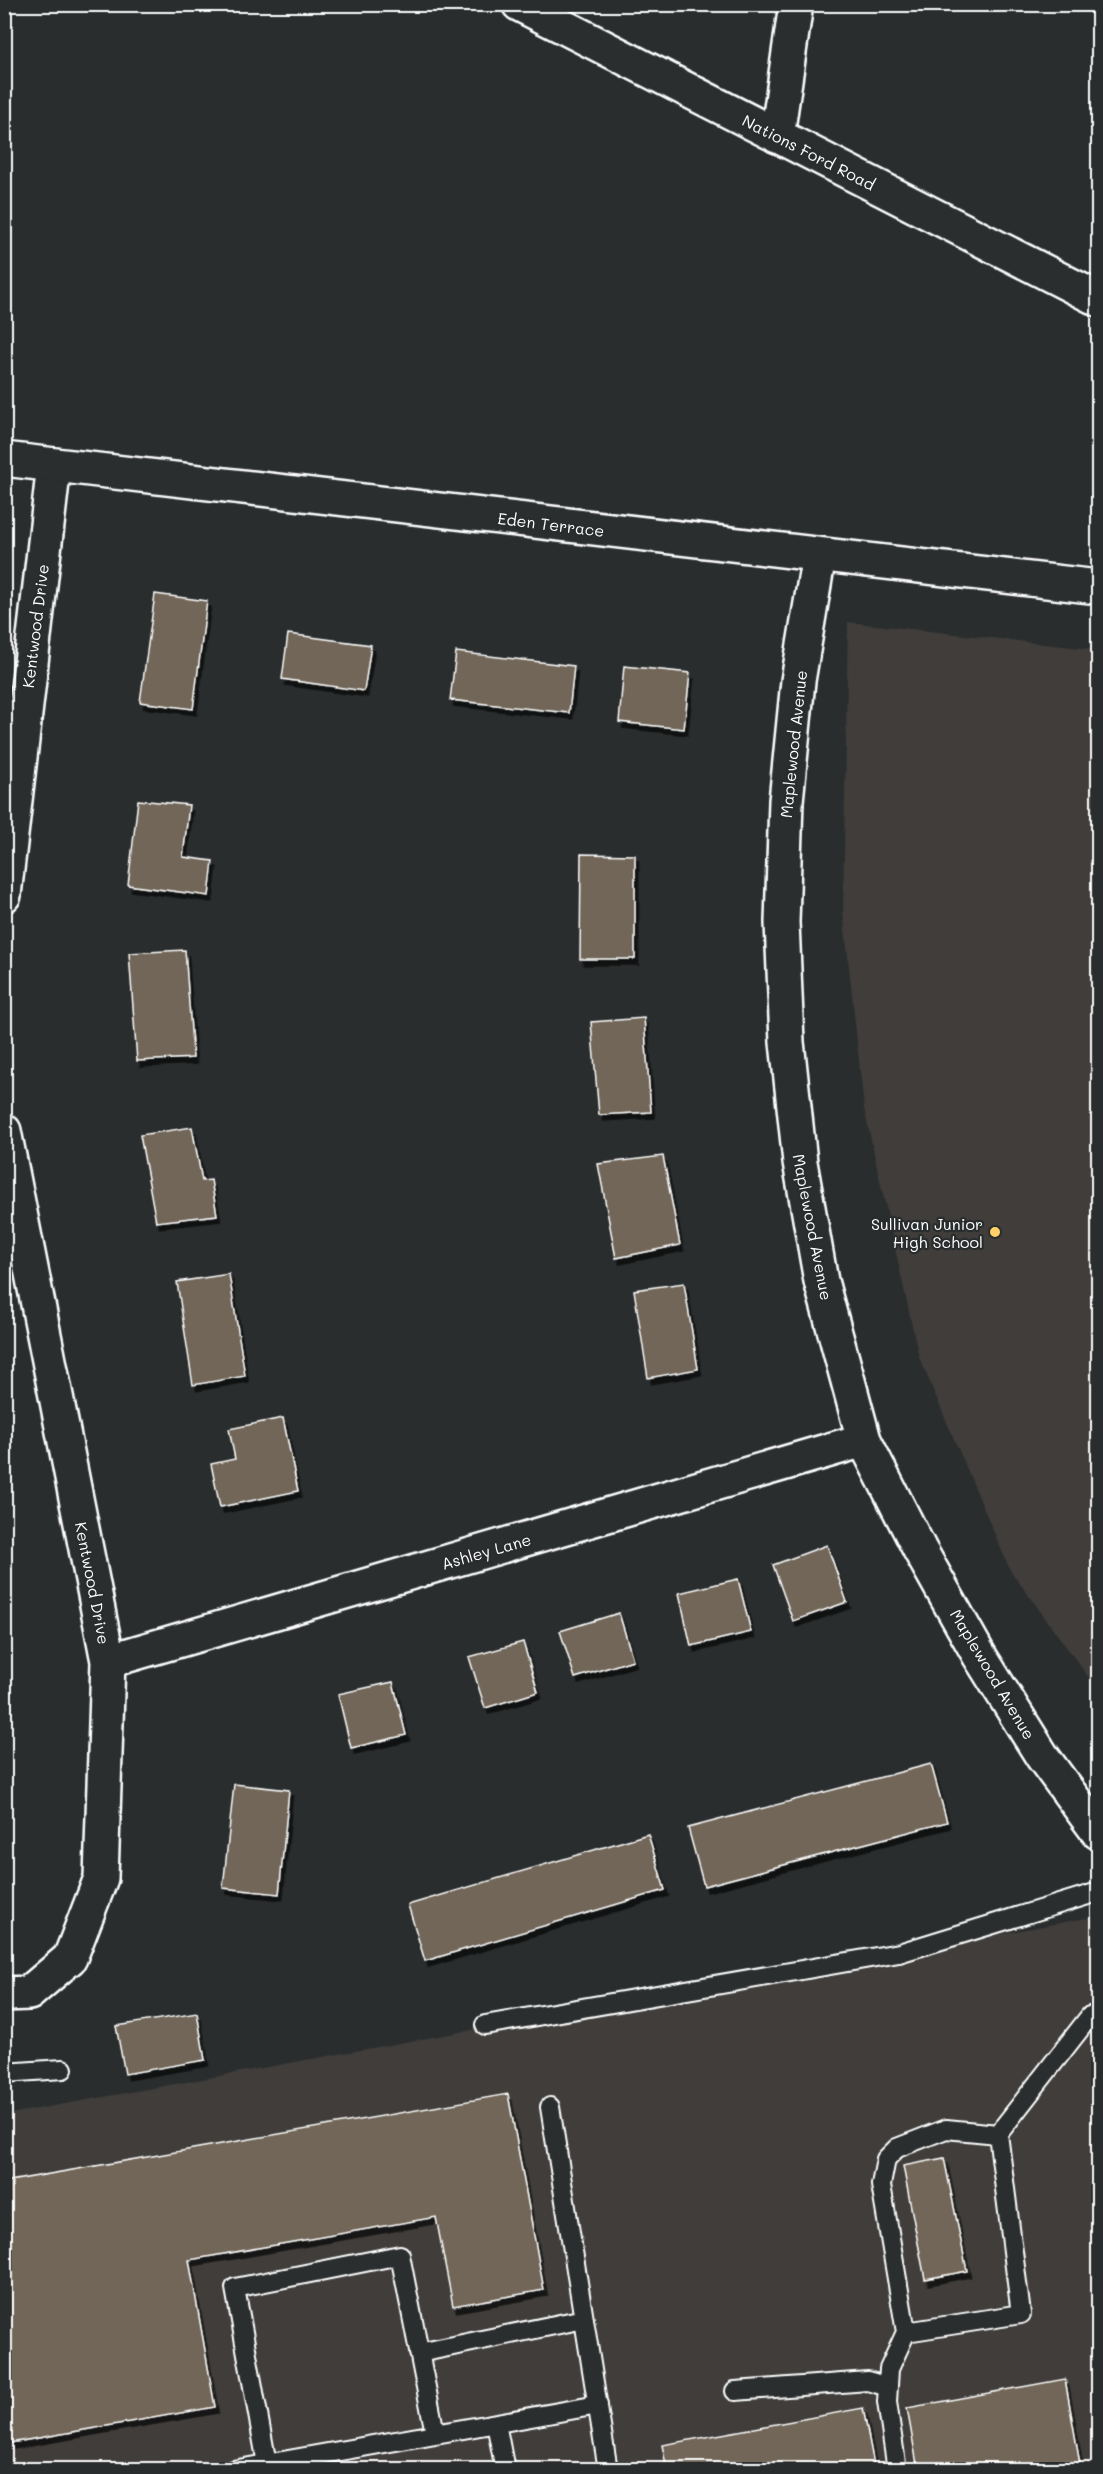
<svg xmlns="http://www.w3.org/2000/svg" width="1103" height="2474" font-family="Mali,sans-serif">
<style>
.built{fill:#3f3e3b}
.building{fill:#716658;stroke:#fff;stroke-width:1.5;filter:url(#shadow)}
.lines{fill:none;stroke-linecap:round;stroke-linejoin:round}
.service-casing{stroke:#fff;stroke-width:22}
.minor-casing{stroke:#fff;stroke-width:38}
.tertiary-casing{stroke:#fff;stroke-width:38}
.service{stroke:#2a2d2e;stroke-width:18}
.minor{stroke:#2a2d2e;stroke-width:33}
.tertiary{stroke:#2a2d2e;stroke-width:33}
.poi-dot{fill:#ffd166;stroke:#2a2d2e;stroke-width:2}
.labels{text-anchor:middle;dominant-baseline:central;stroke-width:4.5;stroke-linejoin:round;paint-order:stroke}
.street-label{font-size:16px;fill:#fff;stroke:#2a2d2e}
.poi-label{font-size:16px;fill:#fff;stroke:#2a2d2e;text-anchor:end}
</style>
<defs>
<filter id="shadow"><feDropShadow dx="3.5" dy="6" stdDeviation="0" flood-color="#0009"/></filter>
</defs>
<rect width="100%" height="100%" fill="#2a2d2e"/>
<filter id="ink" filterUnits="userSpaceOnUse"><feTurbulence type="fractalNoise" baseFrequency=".0167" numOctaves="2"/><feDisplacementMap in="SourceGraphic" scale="12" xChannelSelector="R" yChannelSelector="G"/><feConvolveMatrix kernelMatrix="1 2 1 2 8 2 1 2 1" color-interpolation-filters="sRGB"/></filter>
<g filter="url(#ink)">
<!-- built -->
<path class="built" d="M848,622L1098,650V1690L1010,1570L919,1357L864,1108L843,910Z
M1098,1916V2469H5L4,2115Z"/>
<!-- building -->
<path class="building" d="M155,594L207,601L193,709L140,702Z
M288,634L371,645L364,691L282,679Z
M456,652L574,666L569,713L450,700Z
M624,666L690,673L684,729L619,722Z
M138,800L189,805L183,857L213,861L209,896L128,885Z
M581,854L635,855V959H580Z
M185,950L193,1058L137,1061L129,953Z
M644,1018L651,1112L599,1115L591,1022Z
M192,1127L202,1181L211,1180L217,1215L156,1222L140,1135Z
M663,1156L680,1245L616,1258L598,1164Z
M229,1274L245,1376L193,1385L177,1282Z
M684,1283L698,1369L648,1378L634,1290Z
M283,1418L298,1491L220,1507L211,1464L235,1459L229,1429Z
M827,1545L847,1602L793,1621L773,1565Z
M738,1579L751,1632L691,1646L679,1593Z
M619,1613L633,1660L575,1678L560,1631Z
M523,1642L538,1692L485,1708L469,1657Z
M393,1682L406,1735L351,1748L338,1694Z
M931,1764L947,1822L704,1886L688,1828Z
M234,1784L289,1790L279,1894L223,1888Z
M648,1834L665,1890L425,1961L408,1905Z
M197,2013L205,2060L125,2074L116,2026Z
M508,2094L544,2290L453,2306L436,2217L189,2260L215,2407L4,2444V2182Z
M944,2158L967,2271L925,2279L903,2166Z
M1065,2379L1081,2470H918L907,2408Z
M863,2408L875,2470H667L662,2445Z"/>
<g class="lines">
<!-- service casing -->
<g class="service-casing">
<path id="service" d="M485,2025L899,1953L1098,1892
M4,2073L63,2069
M550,2107L608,2470
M906,2332L881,2185L886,2159L897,2148L946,2129L998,2134
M419,2353L584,2319
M735,2391L868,2381L888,2387
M496,2423L505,2470
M267,2464L235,2288L400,2255L435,2433
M233,2470L598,2405
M897,2470L887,2402L889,2369L906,2332L1021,2314L998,2134L1090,2016"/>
</g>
<!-- minor casing -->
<g class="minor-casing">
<path id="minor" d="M519,4L1098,299
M777,136L796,4
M819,555L798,681L786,801L782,922L787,1042L800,1162L821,1281L864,1440L920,1550L979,1655L1042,1756L1098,1832
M4,895L54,465
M4,1131L108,1661L101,1878L70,1958L29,1993L4,1994
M108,1661L864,1440"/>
</g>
<!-- tertiary casing -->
<g class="tertiary-casing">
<path id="tertiary" d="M4,459L1098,587"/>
</g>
<!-- service -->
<use href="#service" class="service"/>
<!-- minor -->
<use href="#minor" class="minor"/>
<!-- tertiary -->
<use href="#tertiary" class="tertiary"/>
</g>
</g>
<!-- markers -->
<circle class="poi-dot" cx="995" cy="1232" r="6"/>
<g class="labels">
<!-- street labels -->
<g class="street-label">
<text transform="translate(809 152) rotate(27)">Nations Ford Road</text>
<text transform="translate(551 524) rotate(7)">Eden Terrace</text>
<text transform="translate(35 626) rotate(-83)">Kentwood Drive</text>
<text transform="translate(793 744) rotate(-84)">Maplewood Avenue</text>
<text transform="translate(813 1227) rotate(79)">Maplewood Avenue</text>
<text transform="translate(486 1551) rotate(-16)">Ashley Lane</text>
<text transform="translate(93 1583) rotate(79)">Kentwood Drive</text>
<text transform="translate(993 1674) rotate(59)">Maplewood Avenue</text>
</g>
<!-- poi labels -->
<g class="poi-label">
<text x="983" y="1223">Sullivan Junior<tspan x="983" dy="18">High School</tspan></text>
</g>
</g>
<!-- margin -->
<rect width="1103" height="2474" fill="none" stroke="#2a2d2e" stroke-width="24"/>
<rect x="12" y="12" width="1079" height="2450" fill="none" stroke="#fff" stroke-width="2" filter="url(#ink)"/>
</svg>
